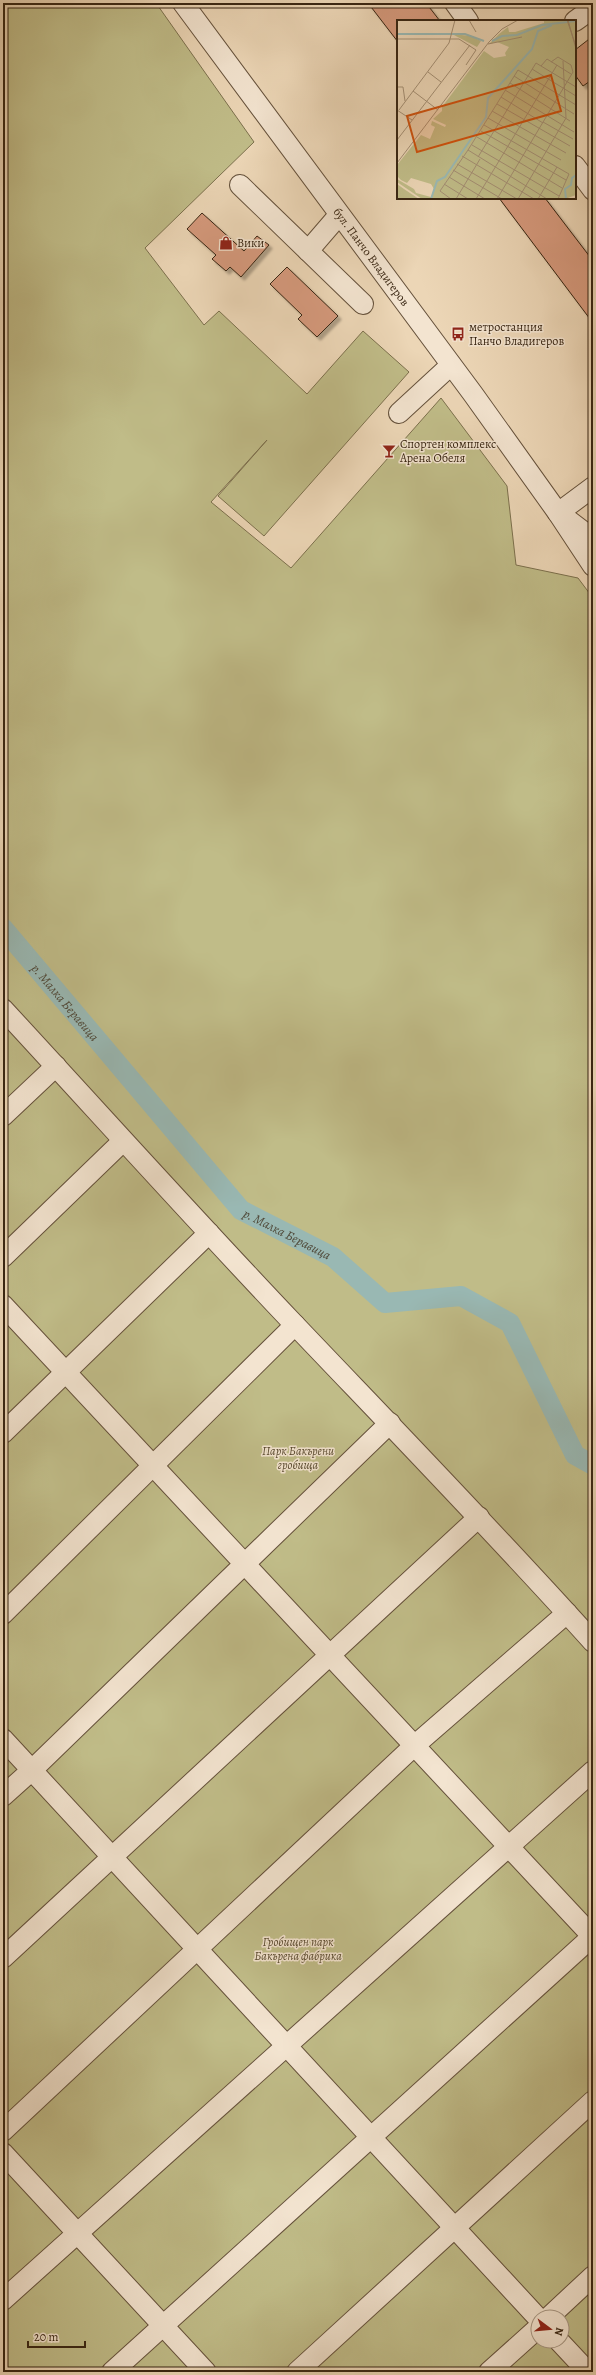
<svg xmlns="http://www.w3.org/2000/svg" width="596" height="2375" font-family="Alegreya,serif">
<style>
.green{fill:#c0bc88;stroke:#7c704d;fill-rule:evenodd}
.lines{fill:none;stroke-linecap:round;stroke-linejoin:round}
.canal{stroke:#99b8b3;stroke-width:20}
.building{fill:#d5997b;stroke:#382512;filter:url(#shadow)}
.minor-casing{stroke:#65513b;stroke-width:22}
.minor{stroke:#f3e4d0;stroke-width:20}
.labels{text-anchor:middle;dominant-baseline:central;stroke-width:3;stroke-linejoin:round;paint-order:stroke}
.poi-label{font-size:12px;fill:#382512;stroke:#f3e4d0;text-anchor:start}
.street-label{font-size:12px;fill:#382512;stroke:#f3e4d0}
.park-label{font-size:12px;font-style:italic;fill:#5a4b30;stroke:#f3e4d0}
.water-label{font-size:13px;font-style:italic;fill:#504a3a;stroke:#f3e4d0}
.inset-river{fill:none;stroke:#99b8b3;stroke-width:2}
.inset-road{fill:none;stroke:#a48f74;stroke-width:1}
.view{fill:#ce510d;fill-opacity:0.15;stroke:#ce510d;stroke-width:2}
.inset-edge{fill:none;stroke:#382512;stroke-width:2}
</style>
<defs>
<filter id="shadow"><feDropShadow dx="3.5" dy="3.5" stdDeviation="1" flood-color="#0004"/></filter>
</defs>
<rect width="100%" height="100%" fill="#ecd6b6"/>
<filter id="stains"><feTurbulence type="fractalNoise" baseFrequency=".005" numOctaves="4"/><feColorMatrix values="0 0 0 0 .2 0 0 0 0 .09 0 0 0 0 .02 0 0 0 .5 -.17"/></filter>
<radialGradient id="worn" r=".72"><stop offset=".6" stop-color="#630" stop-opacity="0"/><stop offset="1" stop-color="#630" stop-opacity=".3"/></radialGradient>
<!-- green -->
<path class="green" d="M3,3H156L254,142L145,248L204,325L219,311L307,394L363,331L409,372L264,536L218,496L267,440L211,502L291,568L441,398L507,486L516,565L578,578L593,598V2372H3ZM538,2317H562V2341H538Z"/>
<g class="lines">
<!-- canal -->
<path class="canal" id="s1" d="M3,928L241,1210L333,1257L385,1303L461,1296L510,1323L575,1455L593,1465"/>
</g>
<!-- building -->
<path class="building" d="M368,3H426L440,21H398V42Z
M593,36V79L583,86L575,75V50Z
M499,198H545L587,253L593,261V323Z
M202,213L244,251L257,236L269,245L241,277L230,267L226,271L212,259L216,255L187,229Z
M287,267L338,316L317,337L298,319L302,315L270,284Z"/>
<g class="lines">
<!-- minor casing -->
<g class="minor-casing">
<g id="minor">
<path id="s2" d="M183,3L473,394L558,513L593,566"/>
<path d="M455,3L468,21"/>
<path d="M575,21L593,8"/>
<path d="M575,166L593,190"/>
<path d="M240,185L363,304"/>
<path d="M308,251L339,215"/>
<path d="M399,413L451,365"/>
<path d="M558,513L593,487"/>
<path d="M568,520L593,539"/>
<path d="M3,1009C100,1114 196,1221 295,1325C395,1430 496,1534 593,1642"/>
<path d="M3,1116L56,1066"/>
<path d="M3,1257L123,1141"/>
<path d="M3,1305L593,1937"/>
<path d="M3,1433L209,1233"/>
<path d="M3,1614L295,1325"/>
<path d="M3,1739L538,2318"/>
<path d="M3,1796L32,1770L390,1423"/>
<path d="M3,1958L479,1517"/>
<path d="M3,2131L414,1746L567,1613"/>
<path d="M3,2153L206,2372"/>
<path d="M3,2300L593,1771"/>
<path d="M549,2317L593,2276"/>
<path d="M559,2341L588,2372"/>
<path d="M112,2372L593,1936"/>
<path d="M297,2372L593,2101"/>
<path d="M489,2372L538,2328"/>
</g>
</g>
<!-- minor -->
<use href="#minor" class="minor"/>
</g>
<!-- icons -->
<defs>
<g id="shop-bare" transform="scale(1.08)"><path d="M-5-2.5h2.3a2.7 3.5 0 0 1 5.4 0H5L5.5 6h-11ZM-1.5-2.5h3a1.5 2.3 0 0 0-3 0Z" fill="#8f2418" stroke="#f3e4d0" stroke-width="2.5" paint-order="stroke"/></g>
<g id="bus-bare" transform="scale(1.08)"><path d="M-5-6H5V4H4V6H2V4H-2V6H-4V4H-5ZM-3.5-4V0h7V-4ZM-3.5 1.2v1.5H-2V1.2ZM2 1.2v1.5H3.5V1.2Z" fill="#8f2418" stroke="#f3e4d0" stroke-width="2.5" paint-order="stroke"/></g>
<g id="bar-bare" transform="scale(1.08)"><path d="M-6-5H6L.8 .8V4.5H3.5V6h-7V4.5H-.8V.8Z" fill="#8f2418" stroke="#f3e4d0" stroke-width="2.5" paint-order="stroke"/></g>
</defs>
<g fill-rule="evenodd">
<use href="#shop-bare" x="226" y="243"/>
<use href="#bus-bare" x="458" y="334"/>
<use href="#bar-bare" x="389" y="451"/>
</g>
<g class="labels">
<!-- poi labels -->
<g class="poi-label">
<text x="237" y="243">Вики</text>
<text x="469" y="327">метростанция<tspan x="469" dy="14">Панчо Владигеров</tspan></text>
<text x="400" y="444">Спортен комплекс<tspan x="400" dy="14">Арена Обеля</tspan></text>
</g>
<!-- street labels -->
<g class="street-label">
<text stroke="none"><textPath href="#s2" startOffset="316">бул. Панчо Владигеров</textPath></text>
</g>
<!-- park labels -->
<g class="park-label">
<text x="298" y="1451">Парк Бакърени<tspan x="298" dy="14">гробища</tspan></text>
<text x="298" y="1942">Гробищен парк<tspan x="298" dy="14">Бакърена фабрика</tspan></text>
</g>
<!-- water labels -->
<g class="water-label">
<text stroke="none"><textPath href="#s1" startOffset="97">р. Малка Беравица</textPath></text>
<text stroke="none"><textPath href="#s1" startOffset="421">р. Малка Беравица</textPath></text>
</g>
</g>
<!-- overview -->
<g transform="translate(397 20)">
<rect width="179" height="179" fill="#ecd6b6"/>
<path d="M147,0H179V175L168,179H25L0,162V159L17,169L19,173L34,177L37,169L34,164L14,158L10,163L4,160L0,156V145L24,115L33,119L38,107L34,105L35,101L48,107L49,105L36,99L45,91V87L87,31L97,38L109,36L108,33L112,27L100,22L92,24L102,14L111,7L112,12H118L147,3ZM55,14L74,16L84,21L80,27ZM0,164L7,169L22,179H0Z" fill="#c0bc88"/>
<path class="inset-river" d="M0,14H68L87,21M95,21L105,16L120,15L145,5L179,1M34,179L40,161L48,157L89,97L91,78L135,29L141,11L155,5M169,179L168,169L174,165L175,158L179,155"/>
<path class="inset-road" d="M72,0L79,12M170,0L179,26M171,0L179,29M0,19H62L79,30L69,45M91,24L125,17M166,41L169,98M144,46L150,39L174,54M135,49L179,76M31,52L44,62M117,56L177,94M113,63L173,101M0,67H6L8,81M108,70L177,112M16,71L41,90M104,77L146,103M100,84L173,126M0,90L15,100M2,90L52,23L58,0M95,91L169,133M91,98L164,140M146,102L176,119M87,105L172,154L161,179M84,111L169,160M80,117L165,168M0,120L73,25M75,125L162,176M65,136L137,179M81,137L139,43L179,67M0,143L92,22L105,9L121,0M60,144L120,179M56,150L105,179M52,157L88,179M47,164L71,179M54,179L43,171L71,130M59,179L83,139M79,179L160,45M100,179L176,52L174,45L161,37L154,42M121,179L169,98M141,179L160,147M150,179L71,130L121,50L179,85"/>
<path class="view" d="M154,55L164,91L20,132L10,96Z"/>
<rect width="179" height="179" class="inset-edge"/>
</g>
<!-- margin -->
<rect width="596" height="2375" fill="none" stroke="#ecd6b6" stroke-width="16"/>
<rect x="4" y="4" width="588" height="2367" fill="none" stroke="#382512" stroke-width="2"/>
<rect x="8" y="8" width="580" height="2359" fill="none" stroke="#382512"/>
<!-- north arrow -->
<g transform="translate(550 2329) rotate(106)"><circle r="19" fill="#f3e4d0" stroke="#a89884"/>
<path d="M0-3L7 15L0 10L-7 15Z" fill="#8f2418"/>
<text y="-6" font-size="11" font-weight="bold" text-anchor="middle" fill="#382512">N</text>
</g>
<!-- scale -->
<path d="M28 2341v6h57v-6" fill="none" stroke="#382512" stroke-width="2"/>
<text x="34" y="2341" font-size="12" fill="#382512" stroke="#f3e4d0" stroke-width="3" paint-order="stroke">20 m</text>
<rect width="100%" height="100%" filter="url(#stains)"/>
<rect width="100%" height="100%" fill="url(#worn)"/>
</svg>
